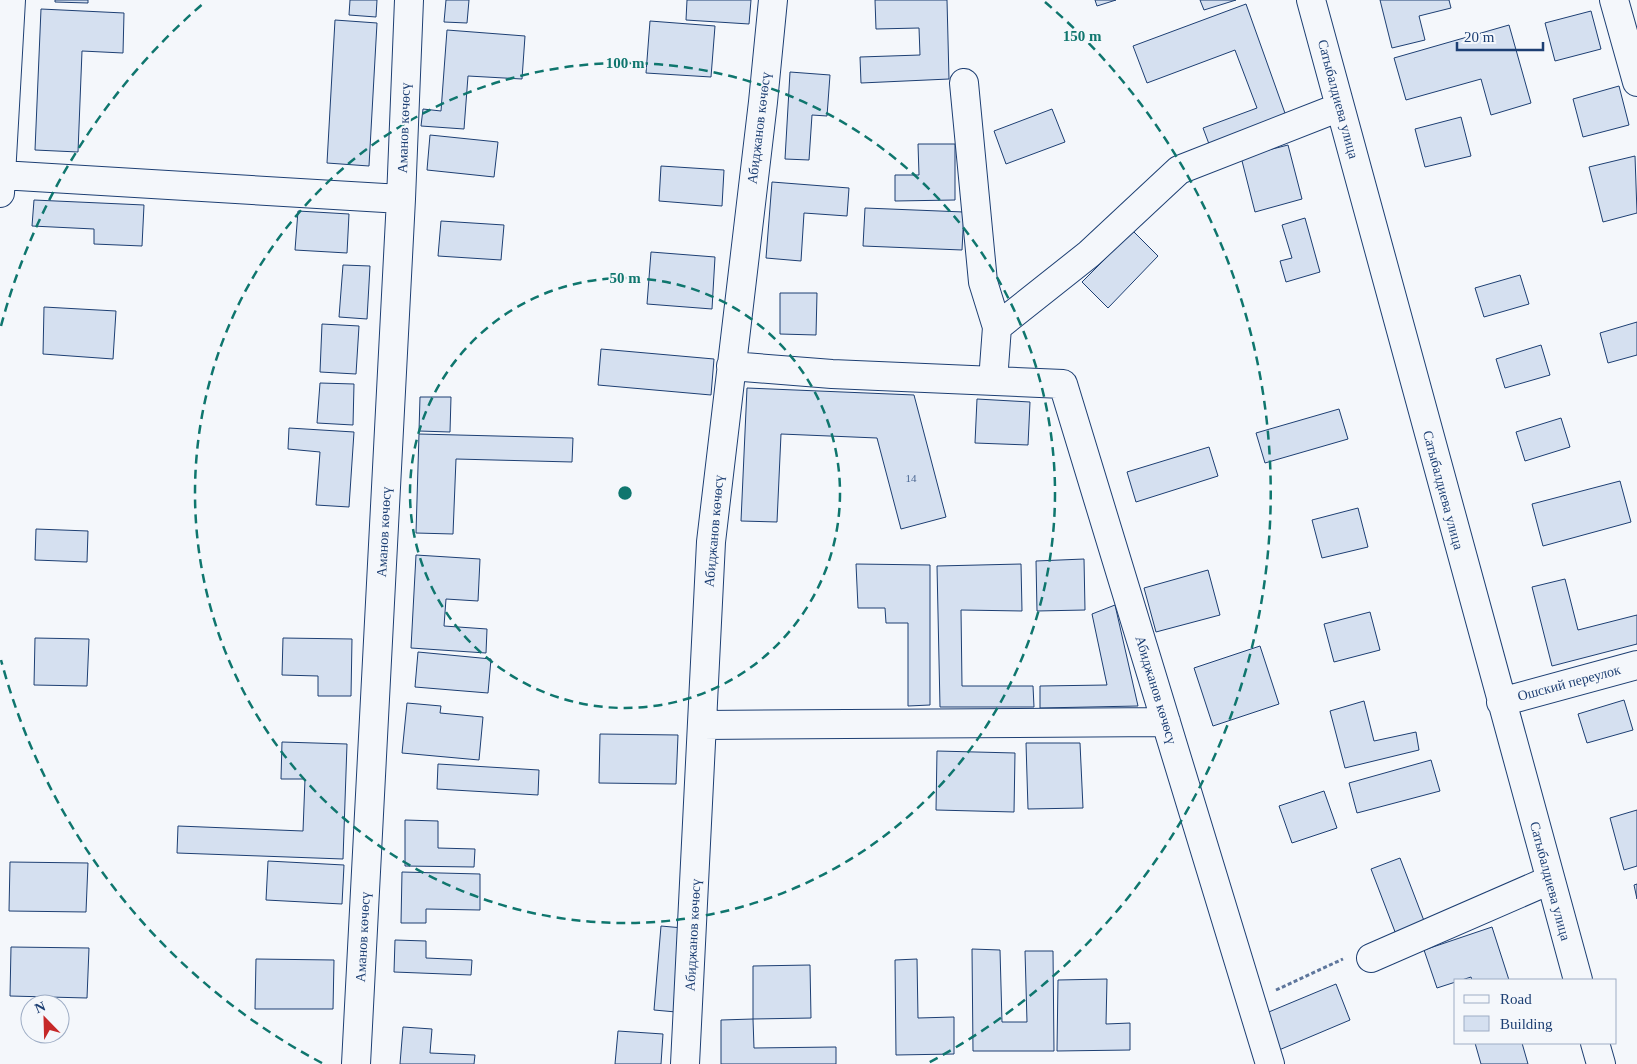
<svg xmlns="http://www.w3.org/2000/svg" width="1637" height="1064" font-family="'Times New Roman',serif">
<style>
.building{fill:#d5e0f0;stroke:#1d3f73}
.lines{fill:none;stroke-linecap:round;stroke-linejoin:round}
.minor-casing{stroke:#1d3f73;stroke-width:30}
.path{stroke:#5e769c;stroke-width:3;stroke-dasharray:4 2.5;stroke-linecap:butt}
.minor{stroke:#f4f7fb;stroke-width:28}
.ring{fill:none;stroke:#0f766e;stroke-width:2.5;stroke-dasharray:9 6}
.labels{text-anchor:middle;dominant-baseline:central;stroke-width:4;stroke-linejoin:round;paint-order:stroke}
.number-label{font-size:11px;fill:#4b6792}
.street-label{font-size:14px;fill:#1d3f73;stroke:#f4f7fb}
.centre{fill:#0f766e;stroke:#f4f7fb;stroke-width:2.5}
.ring-label{font-size:15px;text-anchor:middle;font-weight:bold;fill:#0f766e;stroke:#f4f7fb;stroke-width:4;stroke-linejoin:round;paint-order:stroke}
</style>
<rect width="100%" height="100%" fill="#f4f7fb"/>
<!-- building -->
<path class="building" d="M55,0H88V3L55,2Z
M350,0H377L376,17L349,15Z
M446,0H469L467,23L444,22Z
M687,0H751L749,24L686,20Z
M875,0H947L949,79L861,83L860,57L920,55L919,28L876,29Z
M1095,0H1116L1097,6Z
M1200,0H1236L1204,10Z
M1380,0H1449L1451,8L1419,16L1425,40L1392,48Z
M1246,4L1286,116L1209,144L1203,128L1257,108L1235,50L1147,83L1133,46Z
M41,9L124,13L123,53L82,51L78,152L35,150Z
M1591,11L1601,49L1555,61L1545,23Z
M335,20L377,23L369,166L327,163Z
M650,21L715,26L711,77L646,73Z
M1509,25L1531,103L1491,115L1481,79L1406,100L1394,58Z
M447,30L525,36L522,79L468,76L464,129L421,126L423,109L441,111Z
M790,72L830,75L827,116L812,115L809,160L785,159Z
M1619,86L1629,125L1583,137L1573,99Z
M1052,109L1065,142L1006,164L994,131Z
M1461,117L1471,156L1425,167L1415,129Z
M430,135L498,142L494,177L427,170Z
M918,144H955V200L895,201V175H919Z
M1288,145L1302,199L1255,212L1241,157Z
M1635,156L1637,213L1603,222L1589,167Z
M661,166L724,170L722,206L659,201Z
M772,182L849,188L847,216L804,213L801,261L766,258Z
M34,200L144,205L142,246L94,244V229L32,226Z
M865,208L964,212L962,250L863,246Z
M298,211L349,214L347,253L295,250Z
M1305,218L1320,272L1286,282L1280,261L1292,258L1282,225Z
M441,221L504,225L501,260L438,256Z
M1133,231L1158,256L1108,308L1082,282Z
M651,252L715,257L712,309L647,304Z
M343,265L370,266L367,319L339,317Z
M1520,275L1529,304L1484,317L1475,288Z
M780,293H817L816,335L780,334Z
M44,307L116,311L113,359L43,354Z
M1637,322V355L1608,363L1600,333Z
M322,324L359,326L356,374L320,372Z
M1541,345L1550,375L1505,388L1496,359Z
M601,349L714,359L711,395L598,385Z
M320,383L354,384L353,425L317,423Z
M747,388L914,395L946,517L901,529L877,438L781,434L777,522L741,521Z
M420,397H451L450,432L419,431Z
M977,399L1030,402L1028,445L975,443Z
M1339,409L1348,439L1265,463L1256,433Z
M1561,418L1570,447L1525,461L1516,432Z
M289,428L354,432L349,507L316,505L320,452L288,449Z
M419,434L573,438L572,462L456,459L453,534L416,533Z
M1209,447L1218,476L1136,502L1127,472Z
M1620,481L1631,522L1543,546L1532,504Z
M1358,508L1368,547L1322,558L1312,520Z
M36,529L88,531L87,562L35,560Z
M416,555L480,559L478,601L446,599L444,626L487,629L486,653L411,648Z
M1084,559L1085,610L1037,611L1036,561Z
M856,564L930,565V705L908,706V623H886L885,608H858Z
M1021,564L1022,611L961,610L962,686H1033L1034,707H940L937,566Z
M1208,570L1220,615L1156,632L1144,588Z
M1565,579L1578,630L1637,615V644L1552,666L1532,587Z
M1115,605L1138,706L1040,708V686L1107,685L1092,614Z
M1370,612L1380,650L1334,662L1324,624Z
M35,638L89,639L87,686L34,685Z
M283,638L352,639L351,696H318V676L282,675Z
M1260,646L1279,704L1213,726L1194,668Z
M418,652L491,659L488,693L415,687Z
M1624,700L1633,730L1587,743L1578,714Z
M1364,701L1374,741L1416,732L1419,750L1345,768L1330,711Z
M407,703L441,706L440,713L483,717L479,760L402,753Z
M600,734L678,735L676,784L599,783Z
M282,742L347,744L343,859L177,853L178,826L303,831L305,779H281Z
M1026,743H1080L1083,808L1028,809Z
M937,751L1015,753L1014,812L936,810Z
M1431,760L1440,791L1357,813L1349,783Z
M438,764L539,770L538,795L437,789Z
M1324,791L1337,828L1292,843L1279,806Z
M1637,810V866L1624,870L1610,818Z
M405,820L438,821V848L475,849L474,867L405,866Z
M1400,858L1426,926L1397,937L1371,869Z
M268,861L344,865L342,904L266,900Z
M10,862L88,863L86,912L9,911Z
M402,872L480,874V910L426,909V923H401Z
M1637,884V899L1634,885Z
M661,926L683,928L676,1012L654,1010Z
M1492,927L1509,980H1472L1471,977L1437,988L1424,950Z
M395,940L426,941V958L472,960L471,975L394,972Z
M11,947L89,948L87,998L10,996Z
M972,949L1000,950L1002,1022H1027L1025,951H1053L1054,1051H973Z
M256,959L334,960L333,1009H255Z
M917,959L918,1018L954,1017V1054L896,1055L895,960Z
M810,965L811,1018L753,1019V966Z
M1107,979L1106,1024L1130,1023V1050L1057,1051L1058,980Z
M1336,984L1350,1020L1279,1050L1264,1014Z
M753,1019L754,1048L836,1047V1064H721V1020Z
M403,1027L432,1029L430,1053L475,1055L474,1064H400Z
M618,1031L663,1034L661,1064H615Z
M1475,1043H1522L1528,1064H1481Z"/>
<g class="lines">
<!-- minor casing -->
<g class="minor-casing">
<path id="minor" d="M1311,0L1578,980
M1614,0L1637,82
M964,83L983,282L997,327
M1,175L401,199
M0,193L11,0
M731,366L832,374L1063,384L1270,1064
M993,381L997,327L1089,254L1179,170L1340,107
M1501,702L1637,665
M703,725L1166,722
M1371,958L1550,880
M1595,1043L1601,1064
M356,1064L401,199L409,0
M685,1064L711,542L763,102L773,0"/>
</g>
<!-- path -->
<path class="path" d="M1276,990L1343,959"/>
<!-- minor -->
<use href="#minor" class="minor"/>
</g>
<!-- distance rings -->
<g class="ring">
<circle cx="625" cy="493" r="215"/>
<circle cx="625" cy="493" r="430"/>
<path d="M322 1063A646 646 0 0 1 1 660M1 326A646 646 0 0 1 205 2M1045 2A646 646 0 0 1 928 1063"/>
</g>
<g class="labels">
<!-- number labels -->
<g class="number-label">
<text x="911" y="478">14</text>
</g>
<!-- street labels -->
<g class="street-label">
<text transform="translate(1338 99) rotate(75)">Сатыбалдиева улица</text>
<text transform="translate(404 128) rotate(-88)">Аманов көчөсү</text>
<text transform="translate(759 128) rotate(-83)">Абиджанов көчөсү</text>
<text transform="translate(1443 490) rotate(75)">Сатыбалдиева улица</text>
<text transform="translate(714 531) rotate(-85)">Абиджанов көчөсү</text>
<text transform="translate(384 532) rotate(-87)">Аманов көчөсү</text>
<text transform="translate(1569 683) rotate(-15)">Ошский переулок</text>
<text transform="translate(1156 690) rotate(73)">Абиджанов көчөсү</text>
<text transform="translate(1550 881) rotate(75)">Сатыбалдиева улица</text>
<text transform="translate(693 935) rotate(-87)">Абиджанов көчөсү</text>
<text transform="translate(363 937) rotate(-87)">Аманов көчөсү</text>
</g>
</g>
<circle cx="625" cy="493" r="8" class="centre"/>
<g class="ring-label">
<text x="1082" y="41">150 m</text>
<text x="625" y="68">100 m</text>
<text x="625" y="283">50 m</text>
</g>
<!-- legend -->
<rect x="1454" y="979" width="162" height="65" fill="#f4f7fb" stroke="#9eadc5"/>
<rect x="1464" y="995" width="25" height="8" fill="#f4f7fb" stroke="#9eadc5"/>
<text x="1500" y="1004" font-size="15" fill="#1d3f73">Road</text>
<rect x="1464" y="1016" width="25" height="15" fill="#d5e0f0" stroke="#9eadc5"/>
<text x="1500" y="1029" font-size="15" fill="#1d3f73">Building</text>
<!-- north arrow -->
<g transform="translate(45 1019) rotate(337)"><circle r="24" fill="#f4f7fb" stroke="#9eadc5"/>
<path d="M0-4L9 19L0 12L-9 19Z" fill="#c62828"/>
<text y="-8" font-size="14" font-weight="bold" text-anchor="middle" fill="#1d3f73">N</text>
</g>
<!-- scale -->
<path d="M1457 42v8h86v-8" fill="none" stroke="#1d3f73" stroke-width="2.5"/>
<text x="1464" y="42" font-size="15" fill="#1d3f73" stroke="#f4f7fb" stroke-width="4" paint-order="stroke">20 m</text>
</svg>
